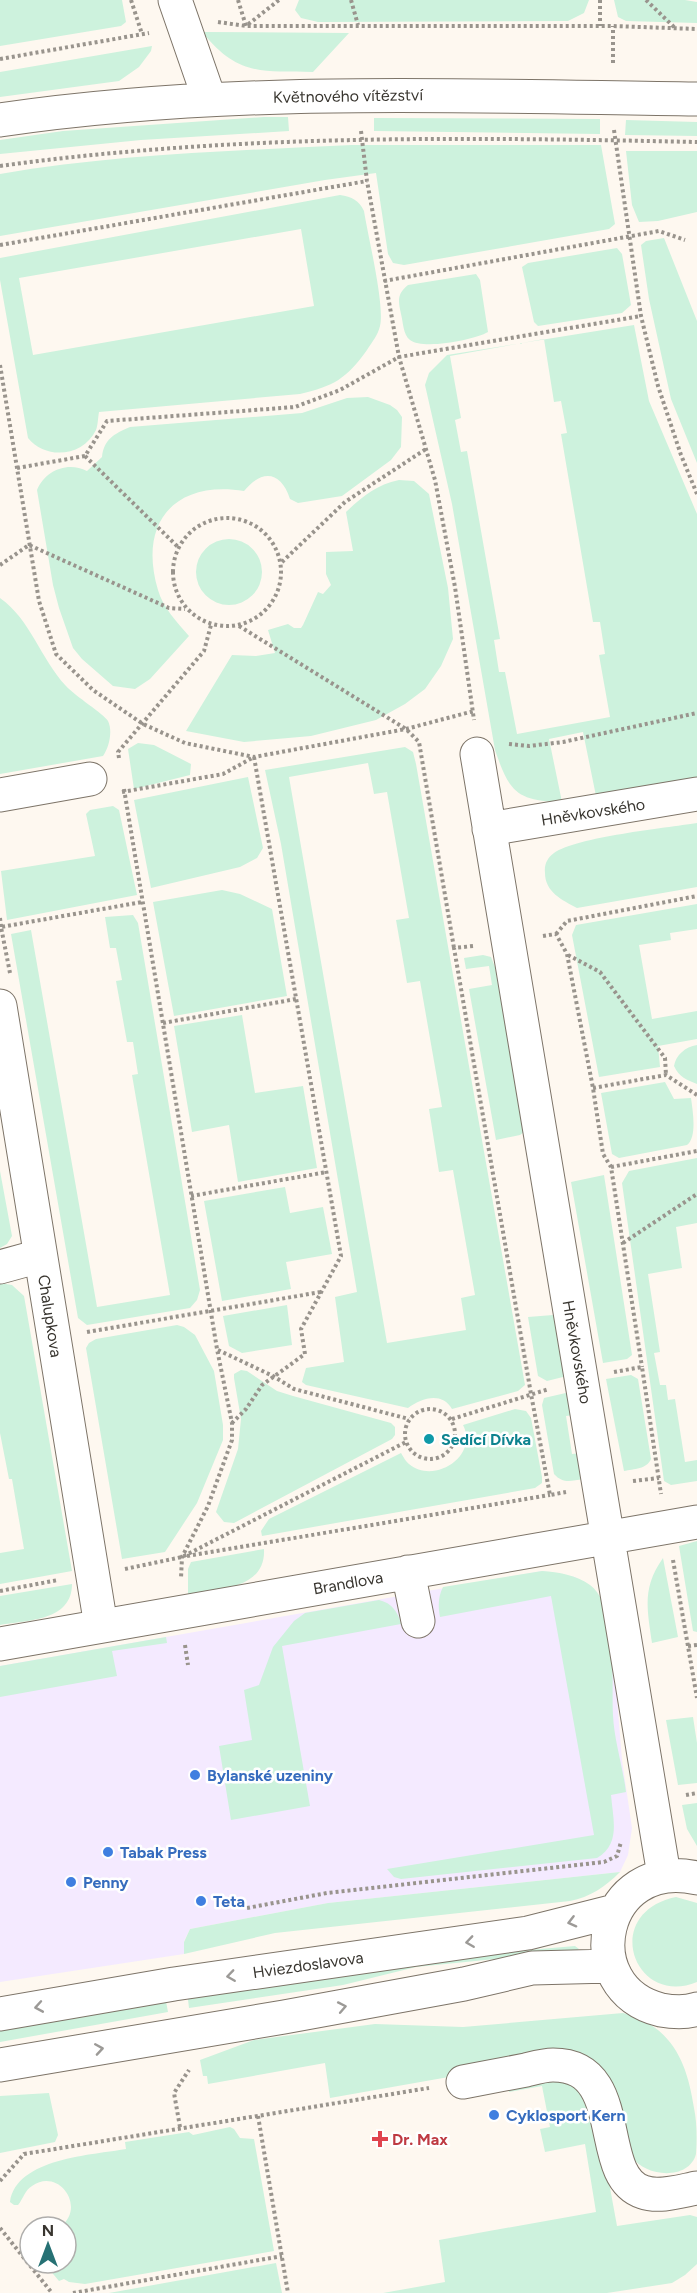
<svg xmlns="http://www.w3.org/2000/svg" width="697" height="2293" font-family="Figtree,sans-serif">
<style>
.commercial{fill:#f4eaff}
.green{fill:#cdf2dd;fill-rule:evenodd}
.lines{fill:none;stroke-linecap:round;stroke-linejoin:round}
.minor-casing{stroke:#7d7468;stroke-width:35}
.path{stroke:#99948d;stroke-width:4;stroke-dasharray:3 3;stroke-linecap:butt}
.minor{stroke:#fff;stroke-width:33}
.oneway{stroke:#9c9a97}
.culture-dot{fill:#0f9aa8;stroke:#fff;stroke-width:2}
.shop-dot{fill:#3f7fe0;stroke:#fff;stroke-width:2}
.health-dot{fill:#e0444e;stroke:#fff;stroke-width:2}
.labels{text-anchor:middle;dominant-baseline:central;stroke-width:5;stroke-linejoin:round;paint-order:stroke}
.street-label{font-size:16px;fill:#38352f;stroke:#fff}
.culture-label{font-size:16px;font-weight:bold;fill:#0d838f;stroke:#fff;text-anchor:start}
.shop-label{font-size:16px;font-weight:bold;fill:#366cbe;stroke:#fff;text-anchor:start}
.health-label{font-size:16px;font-weight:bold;fill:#be3a42;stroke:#fff;text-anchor:start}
</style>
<rect width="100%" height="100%" fill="#fef8f0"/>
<!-- commercial -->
<path class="commercial" d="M542,1571L575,1577L592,1587L612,1637L622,1760L632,1828L628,1855L620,1872L328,1903L190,1929L184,1941V1954L0,1982V1666Z"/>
<!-- green -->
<path class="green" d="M0,0H122L126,22L121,26L0,46Z
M299,0H589L584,13L568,21L318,22L301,18L295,10Z
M614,0H685L697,2V23L626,21L618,17Z
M202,32L349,33L313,72C260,71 238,76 202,32Z
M152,46L151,51L139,67L119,81L0,97V72Z
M264,117H288L289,131L141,140L0,154V140L63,131Z
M374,118L600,119V134L374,131Z
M626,120L697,122V136L625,135Z
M352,145H601L615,224L609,229L404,265L393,263L388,254L376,173L325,180L0,236V174C116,154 234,151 352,145Z
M626,151H697V212L658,221L639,222L632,205Z
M340,195C352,197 359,200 364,211C368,236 385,306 380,326C378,335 372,342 367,350C346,379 334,386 300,394L99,412C98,417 98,425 96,430C83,457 46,460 28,438L0,280V258ZM301,229L314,306L33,355L19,278Z
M664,238L697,321V463L671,399L649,299L641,245L646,241Z
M617,248L622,254L631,305L622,313L538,326L534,322L522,267L528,263Z
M476,274L480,280L488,332C474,340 423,350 410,340C403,335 403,321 401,314C398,300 397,294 408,285Z
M634,325L649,401L697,514V778L596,796L583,732L549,739L562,802C516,801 509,791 495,750L452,504L425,385L429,373L447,355ZM544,339L554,402L561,401L567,433L561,434L593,622H600L605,654L599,655L610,717L517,734L505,672H499L494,640L500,639L467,451L461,452L455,420L461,418L450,356Z
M368,397L390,405L397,410L402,417L401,447L391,460L342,496L298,503L290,499C281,471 262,469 244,491C174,480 138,523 158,590C163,608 177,622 189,636L150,679L135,689L113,686L82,659L73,648L59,608L53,585L37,490C45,471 67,461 87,471L102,457C104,439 114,434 130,427L302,413L347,398Z
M399,480L414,481L429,494L448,588L453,639L441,666L425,689L405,704L376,720L311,736L244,742L186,731L232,655L256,656L275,653L268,630L288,624L294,628H301L303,625L318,592L323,594L331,585L326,574V552L353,551L346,512C363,496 376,485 399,480Z
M196 572a33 33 0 1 1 66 0a33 33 0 1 1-66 0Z
M0,598C31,620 40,658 66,686C75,696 104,714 108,721C113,731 109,748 103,756L0,774Z
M138,743L154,745L191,764L190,775L134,789L128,749Z
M405,747L413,752L416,764L525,1385L518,1391L452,1409C442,1391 421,1398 408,1408L306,1385L302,1382L306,1368L344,1362L335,1297L357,1292L281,844L265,770ZM368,763L374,794L387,792L409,918L396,920L407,983L420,981L442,1107L429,1109L439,1172L453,1170L475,1295L461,1298L466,1330L387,1343L289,777Z
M248,777L263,848L257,858L240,867L151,888L134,800Z
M113,806L119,810L137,895L7,920L1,871L95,856L86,814L90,810Z
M697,823V887L577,908C562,900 545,892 545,873C544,865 547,858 554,853C577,837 665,828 697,823Z
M222,890L240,894L272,909L287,996L174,1016L153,902Z
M697,904V929L670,933L671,940L639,945L652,1019L697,1011V1039L658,1046L660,1067L599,1077L572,935L576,925Z
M133,915L138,923L200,1290L197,1300L190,1308L87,1325L78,1318L11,934L31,930L97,1307L170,1295L132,1075L138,1074L133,1042H127L116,981L122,980L116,948H110L105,917Z
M483,955L491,957L495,967L524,1132L520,1135L496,1140L469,989L492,985L489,966L466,969L464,958Z
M242,1015L255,1093L303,1086L317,1168L238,1182L229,1125L192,1132L174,1026Z
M697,1045V1084C687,1080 679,1077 674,1066C676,1055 685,1047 697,1045Z
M665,1082L674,1099L691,1098C693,1113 697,1137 687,1145L619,1158L612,1154L601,1093Z
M697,1158V1223L676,1227L682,1268L648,1274L660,1352L654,1353L660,1385H666L668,1400L675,1399L685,1462L697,1460V1481L671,1485L664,1481L622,1183L629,1171Z
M0,1171L12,1236L7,1244L0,1248Z
M604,1175L632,1355L627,1359L603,1363L571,1182Z
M285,1187L290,1213L323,1207L332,1254L286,1262L291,1289L222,1301L204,1201Z
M0,1283L12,1285L24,1296L72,1571L0,1584V1553L24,1549L12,1479H9L0,1433Z
M287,1305L292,1345L242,1353L229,1346L223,1316Z
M553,1315L556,1317L567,1376L547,1381L538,1376L528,1317Z
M177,1325L184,1327L195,1335L214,1371L223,1425V1440L197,1503L165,1552L122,1559L86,1348L89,1343L96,1339Z
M241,1370L247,1371L277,1391L293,1396L391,1423L395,1427V1435L392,1439L234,1523L224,1522L216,1512L238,1449L241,1419L234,1378V1374Z
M631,1375L638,1379L651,1459C647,1469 634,1469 624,1471L606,1379Z
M570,1392L574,1415L566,1416L572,1454L581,1453L583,1479C571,1481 563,1484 554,1474L542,1405L544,1398Z
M515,1409L526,1411L531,1418L542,1477V1483L535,1488L262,1536L261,1531L269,1519L401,1453C403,1456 406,1462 409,1464C434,1485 479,1456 463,1425Z
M697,1541V1632L693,1631L679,1546Z
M264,1549C266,1590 217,1589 188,1594V1569L191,1562Z
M663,1558L678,1637L652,1643C647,1608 642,1588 663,1558Z
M542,1571C559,1572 576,1575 590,1585C619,1607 611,1682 613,1715C614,1740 623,1767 626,1792L611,1795C613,1819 621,1844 597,1858L401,1879L394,1877L387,1869L594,1835L551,1596L440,1617C438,1606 438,1597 443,1587Z
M72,1584C72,1621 28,1620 0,1625V1596Z
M379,1600C392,1603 398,1612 401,1624L282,1646L310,1806L231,1820L219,1746L252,1740L244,1690L259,1685L273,1647L294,1621L305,1613Z
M166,1637L167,1643L112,1651L117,1676L0,1697V1666Z
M693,1717L697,1743V1783L678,1785L666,1720Z
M697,1803V1846L687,1829L682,1805Z
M620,1872C605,1887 590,1897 570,1901L275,1933L184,1954V1942L190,1929L328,1903Z
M676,1897L697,1903V1982C634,2008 600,1913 676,1897Z
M575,1946L579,1949L576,1951L416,1967L343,1985L189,2008L187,1991L435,1958Z
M165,1996L168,2012L0,2042V2025Z
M623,2013C672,2026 687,2062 694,2108C697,2122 697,2140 696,2154C689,2181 645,2177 632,2157C628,2151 626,2142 624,2135C617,2118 611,2101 605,2084L460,2075L330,2098L325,2063L208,2084L207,2076H203L200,2060L254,2040L375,2024L463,2027Z
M551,2073L582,2088L600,2133L617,2226L690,2215L697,2217V2264L685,2275L672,2283L607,2293H383L445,2282L439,2240L596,2212L585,2144L545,2152L540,2129L550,2127L542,2086L509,2092L507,2080Z
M49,2093L58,2135L55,2142L0,2153V2096Z
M230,2127L234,2129L240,2138L254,2139L274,2251L85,2284L69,2282L64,2279L59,2281L44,2263H66V2227H60C87,2208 59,2167 32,2186C25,2190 23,2199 18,2205H14L10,2202C16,2158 93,2155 126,2149L125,2142L189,2132L193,2135Z
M276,2263L282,2293H109Z"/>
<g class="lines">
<!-- minor casing -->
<g class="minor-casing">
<path id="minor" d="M175,0L209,98
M0,120C232,86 464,96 697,99
M477,754L664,1875
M0,795L90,779
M489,829L697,794
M0,1006L101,1626
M0,1267L40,1256
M408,1572L418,1621
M0,1644L697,1522
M697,1878C601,1856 573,1988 661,2010C672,2012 686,2013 697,2009
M0,2014L174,1984L528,1933L615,1911
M0,2065L284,2017L464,1984L532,1968L611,1966
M463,2082C484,2078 505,2074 526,2070C534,2068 544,2065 553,2065C630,2065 593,2176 643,2192C659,2198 681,2191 697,2188"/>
</g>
<!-- path -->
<path class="path" d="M131,0L142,34
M238,0L246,26L279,0
M351,0L358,25
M600,0V26
M646,0L675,28
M218,22L246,26H613L697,29
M0,59L149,33
M613,63V26
M614,130L641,316L658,386L681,455L697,494
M361,131L367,181L399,357L435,480L455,587L474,720
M0,166C231,134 464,137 697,142
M0,245L367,181
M384,281L659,231L685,240
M0,365L39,601L56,654L93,690L143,724L185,743L254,757L406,729L474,711
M85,456L178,547
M17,468L85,456L107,421L295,407L340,390L399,357L641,316
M173 572a54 54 0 1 1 108 0a54 54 0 1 1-108 0Z
M282,562L345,502L426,449
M0,565L29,545L169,608L185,609
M239,626L406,729L419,742L454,948
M509,744L529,746L563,742L697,713
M119,758L118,752L204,651L211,625
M124,789L217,1349L232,1423V1440L208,1506L182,1557L181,1578
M122,792L223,774L254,757L341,1256L301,1329L305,1354L262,1385L246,1409L232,1423
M0,918L1,927
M556,934L567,921L697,896
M543,936L556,934L567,954L593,1088L603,1154L611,1167L642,1367
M473,946L454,948L531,1394L550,1495L566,1492
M568,955L600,972L665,1058L666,1075
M10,973L1,927L142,902
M163,1023L296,999
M593,1088L666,1075L697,1095
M611,1167L697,1151
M191,1196L327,1172
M623,1243L697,1194
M87,1332L321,1292
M218,1350L273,1376L294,1389L409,1419
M614,1372L642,1367L661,1494
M405 1434a25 25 0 1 1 50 0a25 25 0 1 1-50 0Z
M452,1419L549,1389
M633,1481L659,1478
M187,1556L550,1495
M673,1560L697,1698
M125,1569L182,1557L406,1442
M0,1591L58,1580
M185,1645L188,1665
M688,1646L697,1645
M686,1795L697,1793
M247,1908L327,1893L604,1862L617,1856L621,1842
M258,2116L288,2293
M180,2127L174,2093L189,2070
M0,2181L24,2154L429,2088
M0,2228L52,2293
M73,2293L282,2256"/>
<!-- minor -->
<use href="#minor" class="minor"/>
</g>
<!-- one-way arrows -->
<defs><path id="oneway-chevron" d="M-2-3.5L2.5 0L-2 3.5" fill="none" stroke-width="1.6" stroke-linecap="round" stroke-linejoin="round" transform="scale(1.5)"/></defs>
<g class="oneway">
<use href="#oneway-chevron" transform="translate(572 1922) rotate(166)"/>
<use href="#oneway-chevron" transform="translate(470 1942) rotate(172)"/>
<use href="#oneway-chevron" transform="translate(231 1976) rotate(172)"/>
<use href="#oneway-chevron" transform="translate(39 2007) rotate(170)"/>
<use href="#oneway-chevron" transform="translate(342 2007) rotate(-11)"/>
<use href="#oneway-chevron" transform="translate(99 2049) rotate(-9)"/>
</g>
<!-- markers -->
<circle class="culture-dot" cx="429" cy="1439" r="6"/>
<g class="shop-dot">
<circle cx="195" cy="1775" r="6"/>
<circle cx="108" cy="1852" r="6"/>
<circle cx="71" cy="1882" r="6"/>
<circle cx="201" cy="1901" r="6"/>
<circle cx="494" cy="2115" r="6"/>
</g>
<path class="health-dot" d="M377 2130h6v6h6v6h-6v6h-6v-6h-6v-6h6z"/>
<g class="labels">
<!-- street labels -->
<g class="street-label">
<text transform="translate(348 96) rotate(-1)">Květnového vítězství</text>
<text transform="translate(593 812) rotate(-9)">Hněvkovského</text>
<text transform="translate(50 1316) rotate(81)">Chalupkova</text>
<text transform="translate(577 1352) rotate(80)">Hněvkovského</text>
<text transform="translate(348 1583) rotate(-10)">Brandlova</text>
<text transform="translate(308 1965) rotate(-8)">Hviezdoslavova</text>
</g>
<!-- culture labels -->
<g class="culture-label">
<text x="441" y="1439">Sedící Dívka</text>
</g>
<!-- shop labels -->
<g class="shop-label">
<text x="207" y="1775">Bylanské uzeniny</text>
<text x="120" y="1852">Tabak Press</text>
<text x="83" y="1882">Penny</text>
<text x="213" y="1901">Teta</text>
<text x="506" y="2115">Cyklosport Kern</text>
</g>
<!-- health labels -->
<g class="health-label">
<text x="392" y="2139">Dr. Max</text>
</g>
</g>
<!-- north arrow -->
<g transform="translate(48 2245)"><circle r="28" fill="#ffffff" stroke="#afaeac" stroke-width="1.5"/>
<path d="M0-4.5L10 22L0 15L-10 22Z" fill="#267174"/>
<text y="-9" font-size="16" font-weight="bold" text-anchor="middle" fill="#38352f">N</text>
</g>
</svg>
